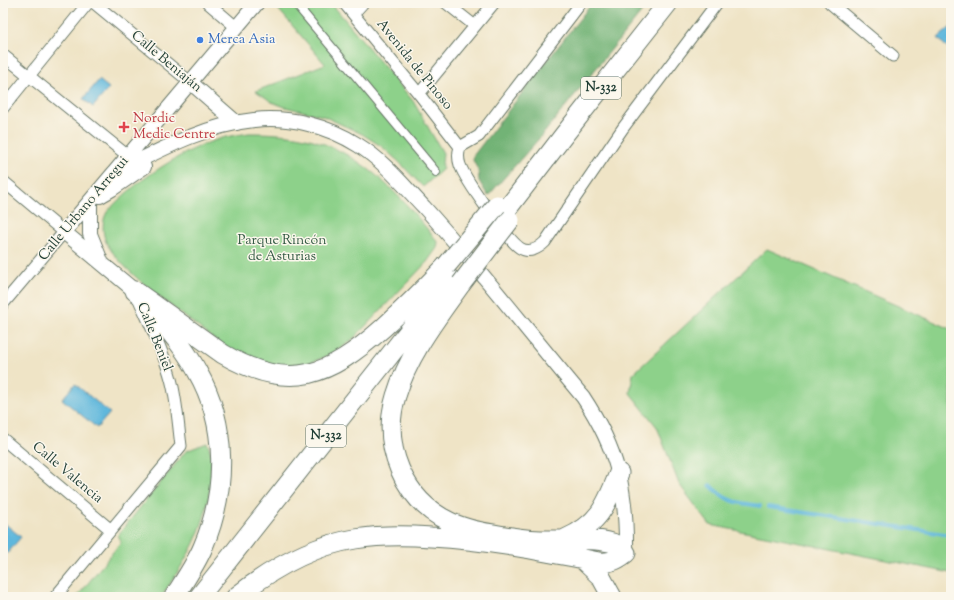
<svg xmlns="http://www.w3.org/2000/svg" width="954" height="600" font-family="'Sorts Mill Goudy',serif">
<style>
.green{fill:#8dd18a;stroke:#56875f}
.forest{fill:#72b376;stroke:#487855}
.water{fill:#5fb7dc;stroke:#3f7a88}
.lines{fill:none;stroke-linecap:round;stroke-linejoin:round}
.stream{stroke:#5fb7dc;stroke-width:4}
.pedestrian-casing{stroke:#687767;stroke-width:10}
.minor-casing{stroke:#687767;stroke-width:13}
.tertiary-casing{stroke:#687767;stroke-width:16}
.trunk-casing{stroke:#687767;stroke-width:21}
.pedestrian{stroke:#fff;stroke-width:8}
.minor{stroke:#fff;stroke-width:11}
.tertiary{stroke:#fff;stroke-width:14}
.trunk{stroke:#fff;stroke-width:19}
.trunk-bridge-casing{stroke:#687767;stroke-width:21;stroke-linecap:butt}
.trunk-bridge{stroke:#fff;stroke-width:19}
.shop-dot{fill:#3f7fe0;stroke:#fbf7ec;stroke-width:1.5}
.health-dot{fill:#e0444e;stroke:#fbf7ec;stroke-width:1.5}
.labels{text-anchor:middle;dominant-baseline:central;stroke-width:3;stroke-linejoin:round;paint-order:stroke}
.shield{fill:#fbf7ec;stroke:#61756b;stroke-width:1}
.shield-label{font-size:13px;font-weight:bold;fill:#1f3d34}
.shop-label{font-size:14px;fill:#366cbe;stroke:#fbf7ec;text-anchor:start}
.street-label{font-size:14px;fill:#1f3d34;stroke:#fbf7ec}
.health-label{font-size:14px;fill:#be3a42;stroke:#fbf7ec;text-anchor:start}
.park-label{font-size:14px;fill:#355b45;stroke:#fbf7ec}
</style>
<rect width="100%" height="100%" fill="#fbf7ec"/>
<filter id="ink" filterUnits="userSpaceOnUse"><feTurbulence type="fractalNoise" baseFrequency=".025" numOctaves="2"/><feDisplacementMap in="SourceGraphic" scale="8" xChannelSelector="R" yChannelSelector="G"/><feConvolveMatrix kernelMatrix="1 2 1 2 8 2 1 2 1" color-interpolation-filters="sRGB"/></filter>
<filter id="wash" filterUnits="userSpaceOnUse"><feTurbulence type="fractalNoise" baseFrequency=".012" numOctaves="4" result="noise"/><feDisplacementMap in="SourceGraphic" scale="16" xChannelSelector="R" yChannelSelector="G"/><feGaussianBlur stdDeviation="0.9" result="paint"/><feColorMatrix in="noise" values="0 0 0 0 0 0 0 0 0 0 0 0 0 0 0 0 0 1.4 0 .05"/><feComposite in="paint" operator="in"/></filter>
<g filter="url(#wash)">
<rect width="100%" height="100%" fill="#efe4c6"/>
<!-- green -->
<path class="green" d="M273,3H331L413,101L443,153L442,165L441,166L443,169L423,187L398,161L381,146L362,134L323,116L285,107L272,102L256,91L325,64Z
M249,133C270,133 293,134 313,140C368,157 403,199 438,242L437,248L427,262L353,339C329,359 298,371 266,364C257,362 236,354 229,350C218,343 208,334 197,326C172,306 120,270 106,242C102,232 102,221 107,212C134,182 178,153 216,140C227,136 238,135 249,133Z
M767,249L951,329V573L710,525L679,484L657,427L630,393L633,374Z
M207,443C213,453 211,462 211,473C209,525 189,556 161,597H77L121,542L118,535L186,451Z"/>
<!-- forest -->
<path class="forest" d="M592,3H649L544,133L488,196L479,181L478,170L473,160V156Z"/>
<!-- water -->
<path class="water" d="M951,27V52L938,38Z
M99,80L109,88L93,107L83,99Z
M75,384L110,413L97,428L62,399Z
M3,522L21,537L7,554L3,550Z"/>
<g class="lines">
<!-- stream -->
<path class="stream" d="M710,485C727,503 737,502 760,506
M768,507L951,535"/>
</g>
</g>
<g filter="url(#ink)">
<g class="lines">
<!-- pedestrian casing -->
<g class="pedestrian-casing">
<path id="pedestrian" d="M295,3L436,172"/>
</g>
<!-- minor casing -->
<g class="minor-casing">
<path id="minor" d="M94,3L190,82
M208,3L236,27
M344,3L419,94L460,147
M446,3L475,26
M581,3L479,136L460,147C458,153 458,159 460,165C466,181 507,239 520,248C529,254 539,248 545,242L623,128L717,3
M830,3L893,56
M353,14L363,3
M3,55L128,156
M419,94L494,3
M3,108L88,3
M3,181L64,232L3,304
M3,439L111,530
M55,597L181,446C178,423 177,401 171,379C163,349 149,323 137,295"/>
</g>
<!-- tertiary casing -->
<g class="tertiary-casing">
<path id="tertiary" d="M190,82L237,123
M114,173C158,151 205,125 254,120C290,116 328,126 358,145C384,161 403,185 424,207C479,268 530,334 583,397C618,450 627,490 626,553
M100,196L112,189L144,167
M90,201V234L101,261
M135,291L64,232L257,3"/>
</g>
<!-- trunk casing -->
<g class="trunk-casing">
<path id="trunk" d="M504,213L564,135L668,3
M135,291L223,354C290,393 329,376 383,328C405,308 426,287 446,266
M156,315C171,333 186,350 197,371C228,425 227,491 203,547C196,564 184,581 174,597
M565,539C599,524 606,506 619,473
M582,559L601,577L612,597
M199,597L450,279
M236,597C271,569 311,546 355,539C380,535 406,535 431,537C488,540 543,551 599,562C611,563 617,560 626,553C623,550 620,547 617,545C603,537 568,540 551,540C538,540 524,539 512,537C491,534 469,531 450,522C403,500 381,445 396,396C408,355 436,319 461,284"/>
</g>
<!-- pedestrian -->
<use href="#pedestrian" class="pedestrian"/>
<!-- minor -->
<use href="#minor" class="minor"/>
<!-- tertiary -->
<use href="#tertiary" class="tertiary"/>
<!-- trunk -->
<use href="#trunk" class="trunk"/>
<!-- trunk-bridge casing -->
<g class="trunk-bridge-casing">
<path id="trunk-bridge" d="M446,266L497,205
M461,284L510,220"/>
</g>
<!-- trunk-bridge -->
<use href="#trunk-bridge" class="trunk-bridge"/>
</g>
</g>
<!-- markers -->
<circle class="shop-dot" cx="200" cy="40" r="4"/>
<path class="health-dot" d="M122 121h4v4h4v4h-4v4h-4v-4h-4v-4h4z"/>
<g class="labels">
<!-- shield labels -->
<g class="shield">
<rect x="581" y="77" width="40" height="22" rx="3"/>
<rect x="306" y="425" width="40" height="22" rx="3"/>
</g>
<g class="shield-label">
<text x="601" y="88">N-332</text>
<text x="326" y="436">N-332</text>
</g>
<!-- shop labels -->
<g class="shop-label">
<text x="208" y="40">Merca Asia</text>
</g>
<!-- street labels -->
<g class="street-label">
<text transform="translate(166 62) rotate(40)">Calle Beniaján</text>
<text transform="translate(414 65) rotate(51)">Avenida de Pinoso</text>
<text transform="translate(84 209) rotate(-50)">Calle Urbano Arregui</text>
<text transform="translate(154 337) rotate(68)">Calle Beniel</text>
<text transform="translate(67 473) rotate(40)">Calle Valencia</text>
</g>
<!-- health labels -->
<g class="health-label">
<text x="133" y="119">Nordic<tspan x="133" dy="16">Medic Centre</tspan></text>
</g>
<!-- park labels -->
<g class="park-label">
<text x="282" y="241">Parque Rincón<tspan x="282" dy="16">de Asturias</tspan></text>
</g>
</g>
<!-- margin -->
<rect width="954" height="600" fill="none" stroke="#fbf7ec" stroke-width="16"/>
</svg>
